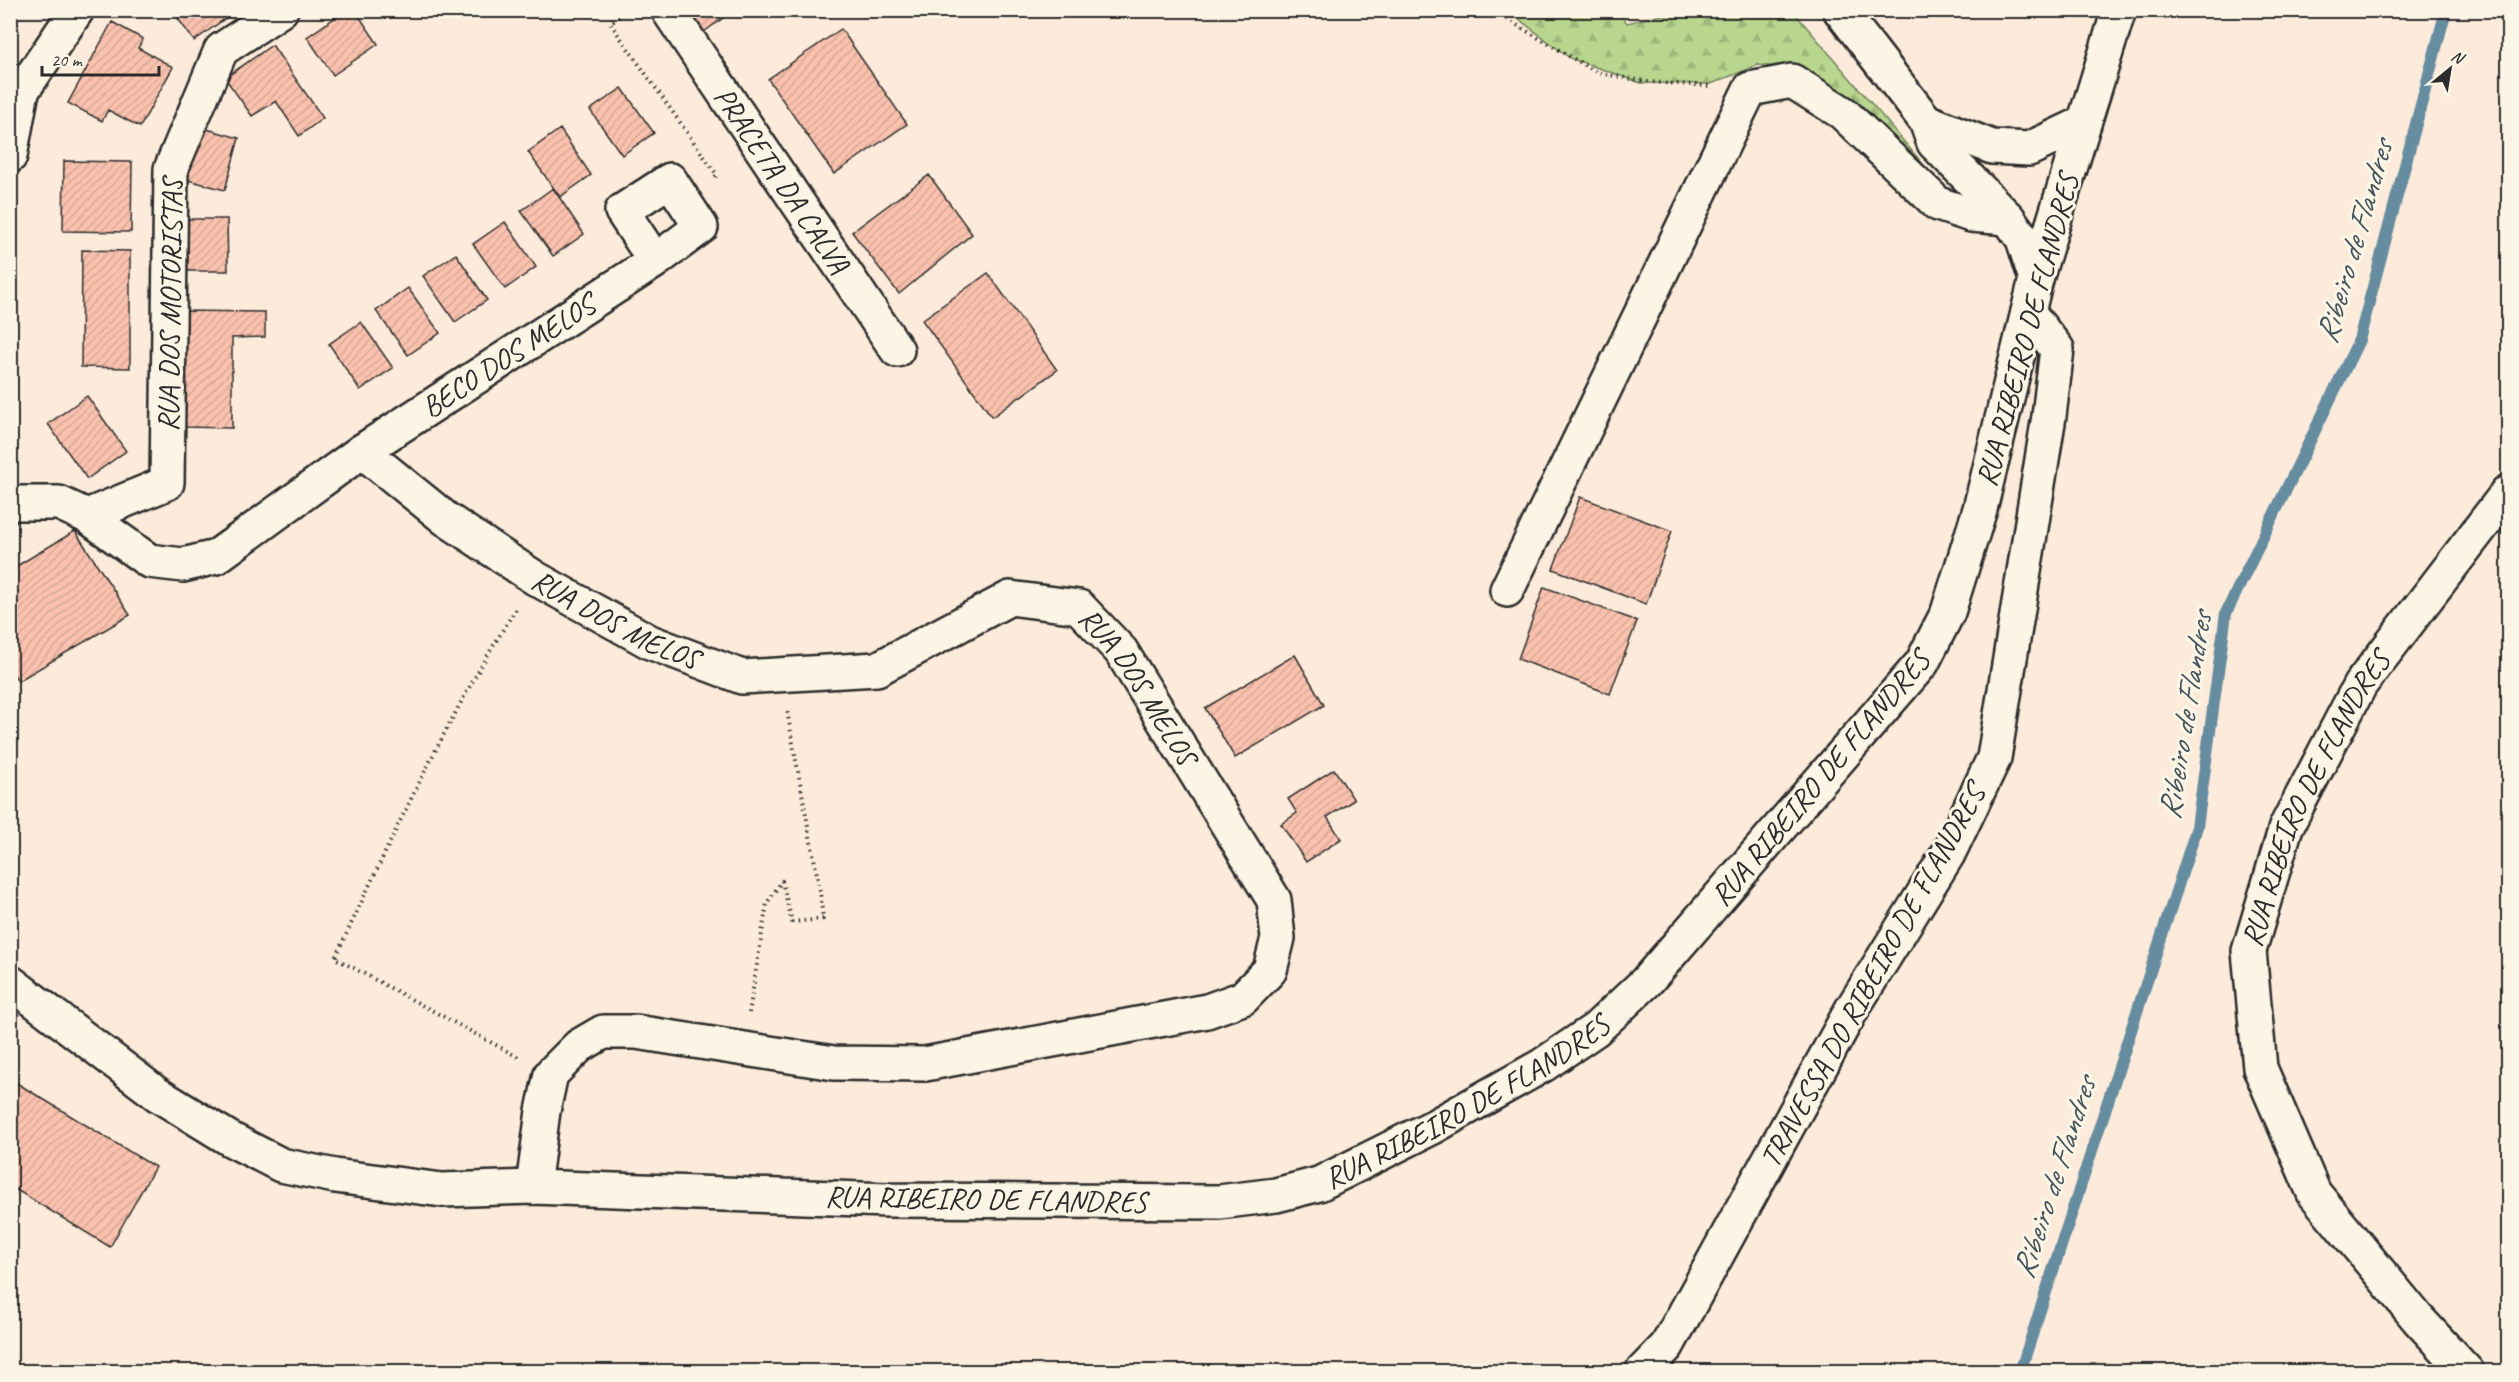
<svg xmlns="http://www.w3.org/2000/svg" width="2519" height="1382" font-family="Caveat,sans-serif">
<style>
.forest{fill:url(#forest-firs);stroke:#72805c;stroke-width:1.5}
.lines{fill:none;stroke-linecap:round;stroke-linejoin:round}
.stream{stroke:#668ca0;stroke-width:12}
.building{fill:url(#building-hatch);stroke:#2b2b2b;stroke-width:1.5}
.minor-casing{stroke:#2b2b2b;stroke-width:38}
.major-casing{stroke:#2b2b2b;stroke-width:38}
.path{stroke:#2b2b2b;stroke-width:4;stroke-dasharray:1.5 4.5;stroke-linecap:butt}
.minor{stroke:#fcf5e5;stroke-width:33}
.major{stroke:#fcf5e5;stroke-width:33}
.labels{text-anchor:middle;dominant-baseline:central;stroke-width:6;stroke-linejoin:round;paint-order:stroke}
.street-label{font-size:30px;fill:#2b2b2b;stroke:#fcf5e5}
.water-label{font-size:32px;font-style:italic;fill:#44545c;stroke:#fcf5e5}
</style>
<defs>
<pattern id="forest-firs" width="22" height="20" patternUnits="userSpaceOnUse" patternTransform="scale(1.5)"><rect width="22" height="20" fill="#b8d68e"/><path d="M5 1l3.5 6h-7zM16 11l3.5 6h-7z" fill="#9eb87b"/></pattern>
<pattern id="building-hatch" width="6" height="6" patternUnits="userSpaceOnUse" patternTransform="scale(1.5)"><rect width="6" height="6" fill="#fac2ae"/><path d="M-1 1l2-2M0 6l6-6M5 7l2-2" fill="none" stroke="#d6a796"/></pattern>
</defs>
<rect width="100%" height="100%" fill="#fcebda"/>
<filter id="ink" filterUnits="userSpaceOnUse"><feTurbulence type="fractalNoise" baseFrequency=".0167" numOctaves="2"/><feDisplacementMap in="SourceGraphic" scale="12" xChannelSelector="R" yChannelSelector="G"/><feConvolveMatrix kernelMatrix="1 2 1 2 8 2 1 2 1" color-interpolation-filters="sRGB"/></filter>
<g filter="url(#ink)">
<!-- forest -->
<path class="forest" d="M1508,11H1617L1627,23L1679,11H1793L1928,170L1805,70L1758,65L1711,84L1641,83L1570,58Z"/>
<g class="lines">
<!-- stream -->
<path class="stream" d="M2020,1372L2197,827L2226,613L2359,340L2446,10"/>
</g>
<!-- building -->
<path class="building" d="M172,10H237L194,41Z
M346,10H355L378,44L333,75L307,37Z
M680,10H734L697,37Z
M112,22L143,39L138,48L173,67L140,127L108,110L102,121L68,103Z
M841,29L907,124L834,174L768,79Z
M272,45L323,118L299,136L276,101L252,116L225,78Z
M622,88L654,133L622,155L590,110Z
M196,126L239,138L225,190L181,178Z
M560,129L591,175L560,197L528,152Z
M64,161L132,162L131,232L63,231Z
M929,175L972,234L899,294L852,232Z
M553,188L584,234L553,256L521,211Z
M183,219H227L228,271H183Z
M505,222L536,267L505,289L473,244Z
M82,250L130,251V368L81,367Z
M456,254L487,300L455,322L423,276Z
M988,273L1057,370L992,417L922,320Z
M408,288L440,333L408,355L376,311Z
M183,311L265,312V337L232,338V428L183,427Z
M361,322L393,368L360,390L329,344Z
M87,396L126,451L87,479L48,424Z
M1580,497L1672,531L1646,604L1553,569Z
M75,531L130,615L18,681L10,669V570Z
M1544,587L1637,621L1610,694L1518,659Z
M1295,655L1324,705L1235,758L1205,708Z
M1334,769L1354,800L1327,817L1341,839L1306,862L1281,824L1297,813L1288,799Z
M10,1079L155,1167L110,1247L10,1186Z"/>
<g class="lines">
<!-- minor casing -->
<g class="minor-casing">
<g id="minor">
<path d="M668,10L897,350"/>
<path d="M1840,10L1926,121L1934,143L2008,218L2023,239L2036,279"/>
<path d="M1926,121L1992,147L2029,149L2084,123"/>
<path d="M10,156L22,91L77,10"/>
<path d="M362,451L655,261L701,227L670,180L622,211L655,261"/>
<path id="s1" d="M11,503H59L87,516L149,561L183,565L216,557L362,451L446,519L535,578L650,642L742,677L877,669L1010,598L1079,607L1121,651L1274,900L1278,938L1270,970L1243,998L1207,1011L925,1064L834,1063L636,1032H603L579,1046L551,1074L543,1111L533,1187"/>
<path d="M87,516L167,483L171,169L221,50L281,10"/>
<path d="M1507,590L1750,89L1792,81L1843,113L1938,204L1971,215L2008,218"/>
<path d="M1642,1372L1667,1346L1852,1009L1948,854L1994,758L2049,416L2057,349L2028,312"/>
</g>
</g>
<!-- major casing -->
<g class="major-casing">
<g id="major">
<path id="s2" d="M10,982L157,1094L230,1139L281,1165L335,1176L442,1190L533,1187L888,1200L1219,1202L1276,1195L1319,1184L1435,1126L1543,1065L1596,1029L1646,982L1922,663L1948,612L1980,509L2036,279L2119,10"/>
<path id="s3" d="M2467,1372L2418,1319L2314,1193L2260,1068L2249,951L2286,827L2360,685L2508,492"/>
</g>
</g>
<!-- path -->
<path class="path" d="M629,10L610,23L717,175L712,180
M1491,10L1598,73L1649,82L1710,86
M516,609C446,719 391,840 335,958L518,1057
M749,1013L767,903L782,881L792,922L823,919L820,891L787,711"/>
<!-- minor -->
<use href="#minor" class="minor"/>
<!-- major -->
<use href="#major" class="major"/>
</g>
</g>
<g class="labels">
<!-- street labels -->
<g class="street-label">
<text transform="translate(782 180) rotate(56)">PRACETA DA CALVA</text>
<text transform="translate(170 305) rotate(-89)">RUA DOS MOTORISTAS</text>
<text transform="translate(2027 330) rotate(-75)">RUA RIBEIRO DE FLANDRES</text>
<text transform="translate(508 356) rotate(-33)">BECO DOS MELOS</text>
<text stroke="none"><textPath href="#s1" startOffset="710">RUA DOS MELOS</textPath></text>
<text stroke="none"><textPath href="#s1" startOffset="1304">RUA DOS MELOS</textPath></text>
<text transform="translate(1820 778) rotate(-50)">RUA RIBEIRO DE FLANDRES</text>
<text stroke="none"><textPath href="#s3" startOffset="656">RUA RIBEIRO DE FLANDRES</textPath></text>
<text transform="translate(1872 976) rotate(-61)">TRAVESSA DO RIBEIRO DE FLANDRES</text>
<text stroke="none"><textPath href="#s2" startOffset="1539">RUA RIBEIRO DE FLANDRES</textPath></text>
<text transform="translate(986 1199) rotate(1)">RUA RIBEIRO DE FLANDRES</text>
</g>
<!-- water labels -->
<g class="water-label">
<text transform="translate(2354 242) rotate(-74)">Ribeiro de Flandres</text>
<text transform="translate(2185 716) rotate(-81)">Ribeiro de Flandres</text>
<text transform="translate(2054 1178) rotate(-72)">Ribeiro de Flandres</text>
</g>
</g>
<!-- margin -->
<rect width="2519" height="1382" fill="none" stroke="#fcf5e5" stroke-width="36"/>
<rect x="18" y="18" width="2483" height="1346" fill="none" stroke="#2b2b2b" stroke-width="2" filter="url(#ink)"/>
<!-- north arrow -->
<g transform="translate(2450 69) rotate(30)" stroke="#fcf5e5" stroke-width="4.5" paint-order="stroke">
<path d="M0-4.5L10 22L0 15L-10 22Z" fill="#2b2b2b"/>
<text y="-9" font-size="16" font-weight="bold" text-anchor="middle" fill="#2b2b2b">N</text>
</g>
<!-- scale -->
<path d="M42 66v9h117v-9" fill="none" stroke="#2b2b2b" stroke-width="3"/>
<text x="51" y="66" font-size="18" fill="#2b2b2b" stroke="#fcf5e5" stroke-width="4.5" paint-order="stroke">20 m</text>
</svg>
